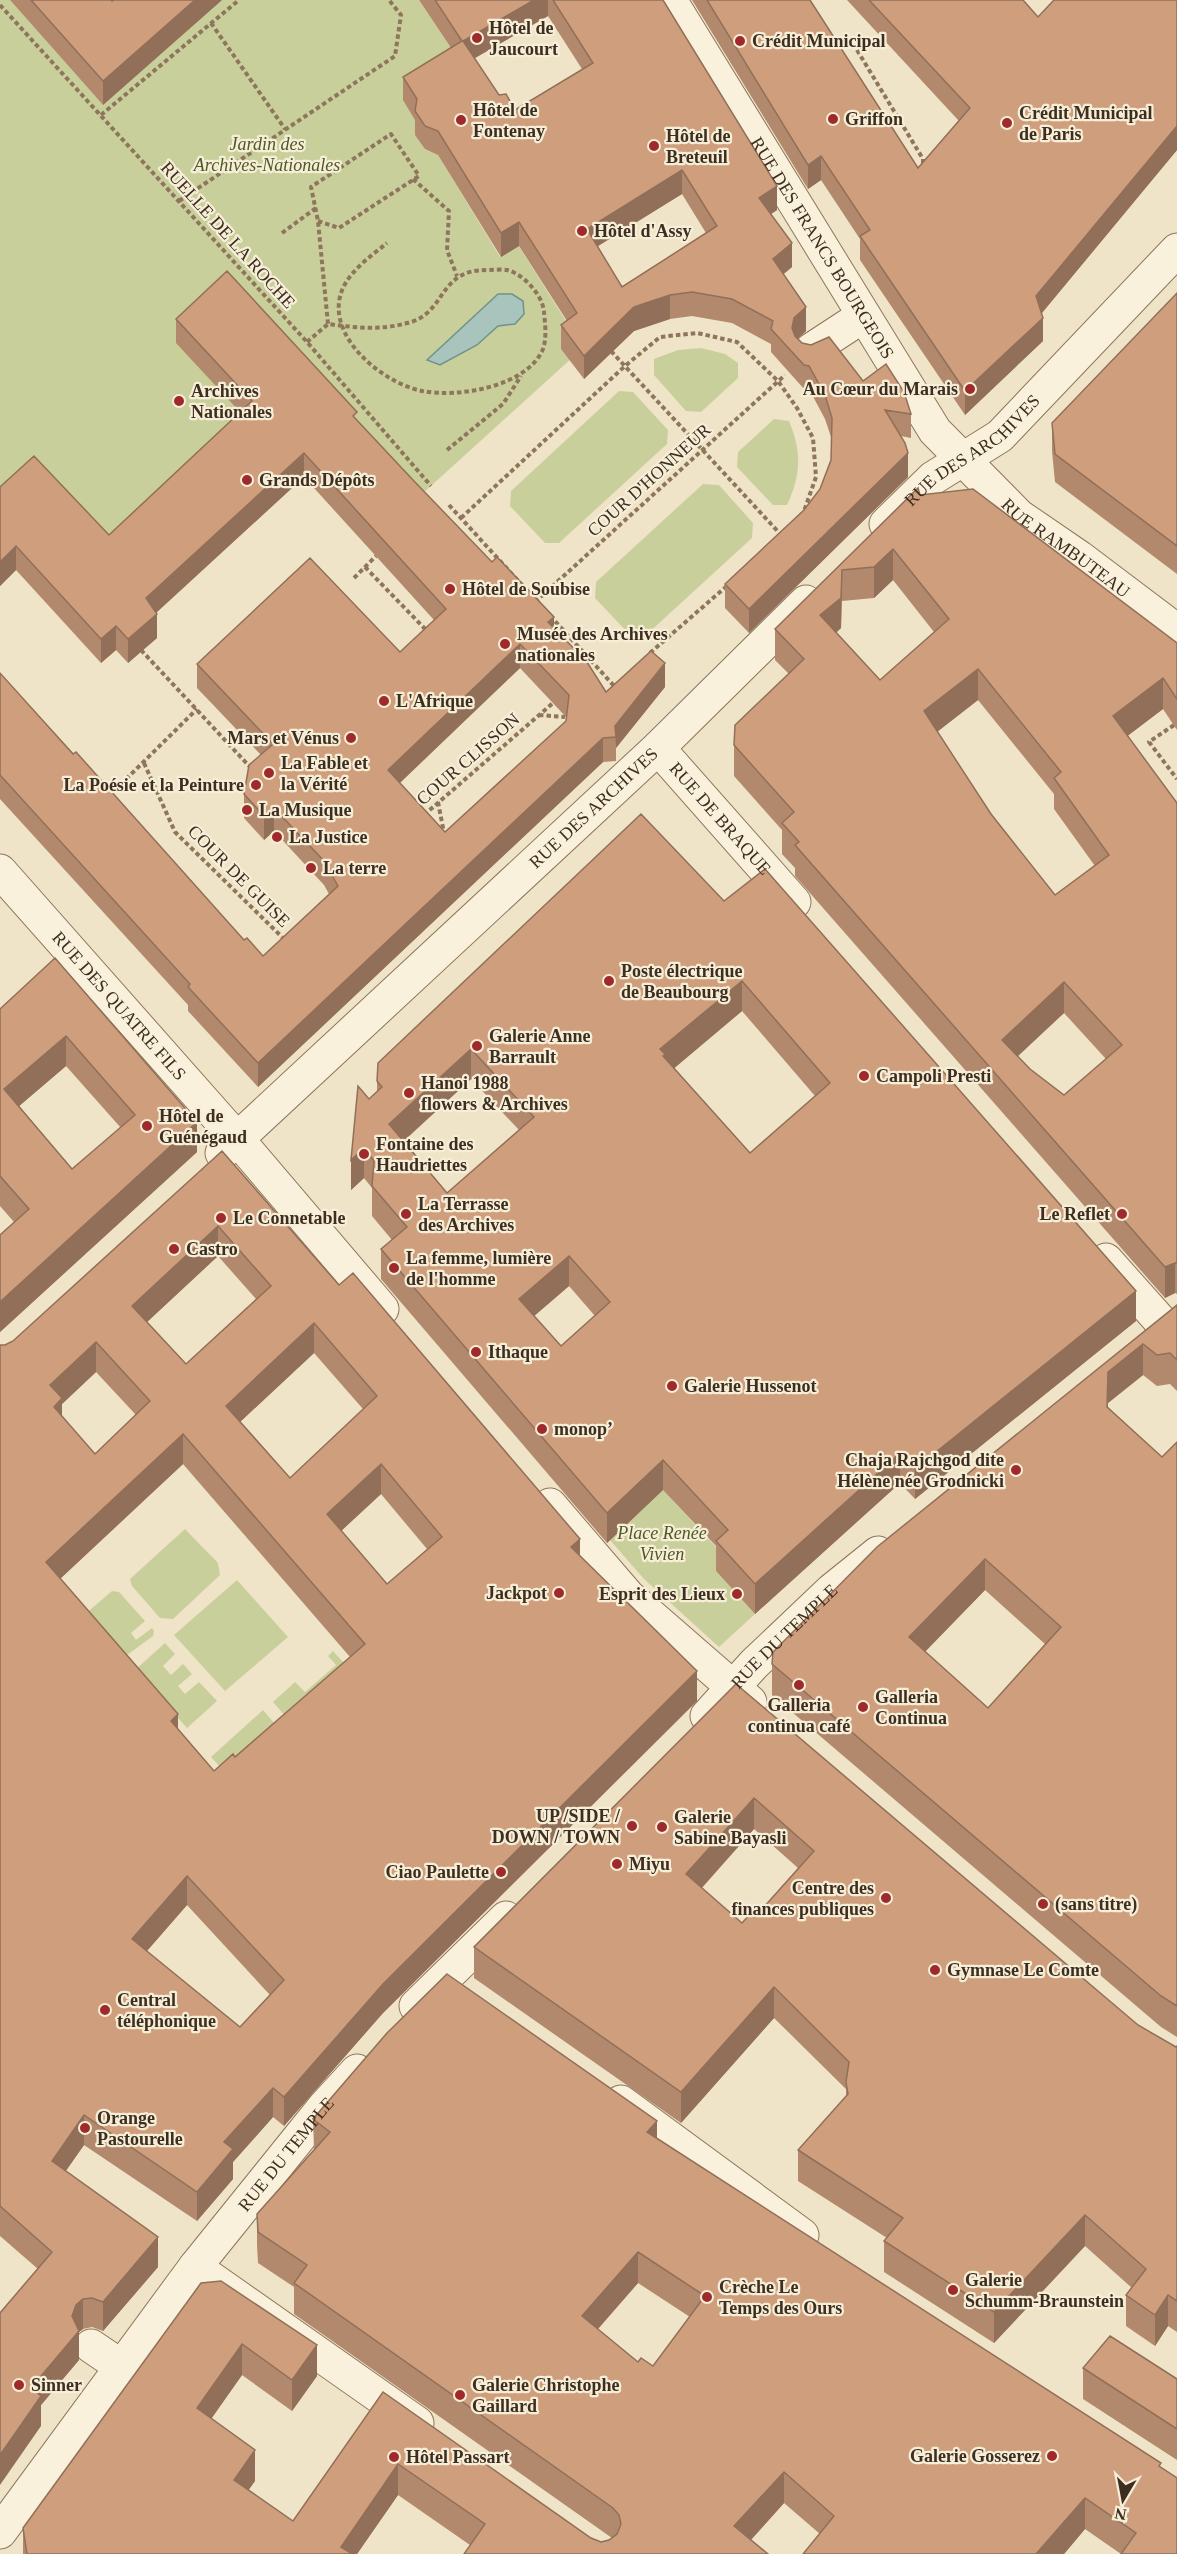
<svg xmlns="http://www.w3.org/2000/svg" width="1177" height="2554" font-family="'Times New Roman',serif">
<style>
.green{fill:#c9cf9b}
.water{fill:#a9c4bc;stroke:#6f938a;stroke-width:1.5}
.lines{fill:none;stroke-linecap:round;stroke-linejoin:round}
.minor-casing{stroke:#8d765c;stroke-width:35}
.path{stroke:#8d765c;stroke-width:4;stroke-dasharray:4.5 3;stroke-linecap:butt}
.minor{stroke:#faf1dc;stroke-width:33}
.wall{fill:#b2896c;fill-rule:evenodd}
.shaded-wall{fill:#916f58}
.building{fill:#cf9f7d;stroke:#916f58;stroke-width:1.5;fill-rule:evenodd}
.poi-dot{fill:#9e2a2b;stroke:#f7eed8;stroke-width:2}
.labels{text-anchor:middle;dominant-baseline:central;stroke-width:4.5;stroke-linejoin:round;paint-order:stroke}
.poi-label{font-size:18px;font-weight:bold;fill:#3d2e20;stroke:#f7eed8;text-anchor:start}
.park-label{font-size:18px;font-style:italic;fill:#4d5a26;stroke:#f7eed8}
.street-label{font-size:18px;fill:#3d2e20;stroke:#f7eed8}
</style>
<rect width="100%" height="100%" fill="#f0e4c8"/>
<!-- green -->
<path class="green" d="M0,0H10L103,105L222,0H419L462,65L417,122L425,149L438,155L500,257L518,245L583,348L422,494L252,425L109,558L0,511Z
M701,348L725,354L738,363V378L701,412L686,411L654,375V359L678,350Z
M619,391L633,392L668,430L667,444L559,543H545L510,506L511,491Z
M774,419L789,421C802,452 801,475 787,505H773L737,467L738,452Z
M703,484L719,485L753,523L752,538L645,636L630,635L595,598L596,582Z
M663,1490L728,1560L716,1571L755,1614L719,1647L644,1579L610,1540Z
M185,1529L218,1563L220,1575L173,1619L160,1618L132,1586L130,1579Z
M237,1580L288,1637L225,1691L174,1635Z
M112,1591L119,1592L145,1621L131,1633L136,1640L152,1628L154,1631L153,1636L123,1658L84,1615Z
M165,1643L175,1654L163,1666L171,1675L183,1664L192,1674L178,1686L185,1694L199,1682L217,1701L187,1728L135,1670Z
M333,1651L350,1670L291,1723L273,1702L295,1682L305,1692L336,1665L328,1656Z
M263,1710L281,1731L233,1781L211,1757Z"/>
<!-- water -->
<path class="water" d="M498,294H512L523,301L524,314L515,324L498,326L477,345L440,365L427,360Z"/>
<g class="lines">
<!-- minor casing -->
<g class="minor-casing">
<g id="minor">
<path id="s1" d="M670,0L935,431L1019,516L1079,557L1177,631"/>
<path d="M811,350L863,316"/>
<path id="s2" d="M886,524L933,478L1000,436L1177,250"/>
<path id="s3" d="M658,748L794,902"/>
<path id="s4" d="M0,871L238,1140L382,1309"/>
<path id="s5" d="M222,1153L658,748L806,602"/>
<path d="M1106,1260L1163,1324"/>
<path d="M550,1505L628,1596L750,1702"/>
<path id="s6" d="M707,1716L754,1664L832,1590L878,1553"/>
<path d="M416,2006L506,1918"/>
<path d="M621,2102L802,2235"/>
<path d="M195,2267L417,2423"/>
<path d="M91,2346L122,2367"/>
<path id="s7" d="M0,2532L195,2267L323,2108L357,2071"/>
</g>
</g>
<!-- path -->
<path class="path" d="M0,5L307,342L431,486
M211,23L285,129
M857,50L923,159V166
M101,115L239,0
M413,179L449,211L447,250L457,276
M179,201L395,56L401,15L389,0
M318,221L339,228L419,176L391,134L311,187L318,221L328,324
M282,233L316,208
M307,342L328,324C358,328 384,331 414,321C447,308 439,269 489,270C495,270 502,269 507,270C524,274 543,296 544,312C545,323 547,338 543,349C527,387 458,398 422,391C382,383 322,334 343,288C351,270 372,255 387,243
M611,351L783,537
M447,450L503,404L521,376
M449,505L616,688
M461,518L625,366L660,337L697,333L737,342L778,381L797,408L813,438L816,477L803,514
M365,567L427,631
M354,578L376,556
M535,602L785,375
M141,650L251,768
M650,653L728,585
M539,715L565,717
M1174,725L1149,742L1177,779
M144,763L175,832L286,941
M110,795L197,709
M438,802L444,833
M424,815L553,703"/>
<!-- minor -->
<use href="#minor" class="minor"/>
</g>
<!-- wall -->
<path class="wall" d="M10,0H111L112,1L114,0H222L103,105Z
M419,0H663L777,210L771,214L792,267L783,274L806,331L798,339L802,343L863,381L911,414V438L901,436L908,477L749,633L725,608V584L804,510L820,489L831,460L832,440L825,419L809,389H804L771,352V344L732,323L692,316L670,319L634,331L584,379L561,349V325L567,321L519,246L501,257L438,155L425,149L415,135V120L403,100V77L451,48ZM548,16L582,69L515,110L499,95L474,58ZM682,194L706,233L622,287L597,246Z
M692,0H810L918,168L959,121L847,0H1023L1038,17L1177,0V150L1042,313L1043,341L965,415L860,260V239L821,180L808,189Z
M1177,293V574L1055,482L1052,451V423Z
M176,319L357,420L413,480L554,627L606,692L665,687L616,748V761L603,762L258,1087L188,1011V1005L0,799V673L244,940L263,956L329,894L324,885L274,831L264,840L244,818V794L261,755L197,688V664L400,652L434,620L304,477L156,613L157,638L128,663L116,650L101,663L16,570L0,586V487L109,535L240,412L176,343ZM520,668L566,717V721L445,832L400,783Z
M920,495L1177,643V730L1163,709L1127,736L1177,803V1294L1175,1293L1165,1298L795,876V868L782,854V830L734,776V745L789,674L775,660V629ZM893,580L934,632L880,680L836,633L841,628L842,601L874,598ZM978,700L1054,794V809L1095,866L1055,895L991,814L937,732ZM1064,1013L1106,1059L1064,1095L1030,1069L1017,1056Z
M724,901L1136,1321L915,1499L900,1483L755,1614L716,1571V1546L663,1490L607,1543L381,1279V1249L392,1240L372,1216V1188L364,1178L351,1190L369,1099L377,1092V1081ZM742,1011L815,1096L750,1153L674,1068ZM471,1079L519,1130L447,1193L404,1141ZM569,1286L595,1316L561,1346L534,1316Z
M55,958L197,1152L0,1332V1235L14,1222L0,1206V1009ZM66,1066L121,1128L72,1169L19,1106Z
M222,1151L339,1285L580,1556L697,1701L383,2013L284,2126L273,2117L233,2162V2179L197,2221L84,2145L65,2171L158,2267L103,2331L92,2327L83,2329L79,2332V2360L41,2405V2426L38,2269L0,2236V1345H5L13,1341ZM218,1256L256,1299L186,1364L147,1322ZM314,1353L363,1409L290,1478L240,1422ZM96,1372L136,1415L95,1454L62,1416V1404ZM183,1464L350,1657L235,1757L214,1771L178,1729L60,1579ZM381,1494L427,1549L387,1584L341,1531ZM187,1905L270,1995L240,2027L147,1951Z
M1177,1305V1391L1170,1384L1157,1386L1143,1375L1108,1403V1407L1162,1457L1177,1442V2037L1161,2027L772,1695V1664ZM985,1590L1045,1644L988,1708L925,1652Z
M736,1684L1138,2025L1176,2047L1177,2046V2332L1168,2326L1155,2346L1126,2326V2295L1132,2288L1085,2246L994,2343L884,2272V2241L887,2238L798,2181V2150L846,2097V2089L774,2018L681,2123L474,1978V1947ZM754,1829L798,1868L755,1917L742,1923L702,1888Z
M313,2119L657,2138L1177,2478L1121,2554L1085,2529L1064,2554H803L820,2534L784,2503L751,2540L470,2545L398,2495L357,2554H23V2528L201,2283L317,2376L292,2411L242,2375L211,2419L255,2481L248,2490L293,2521L383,2392L591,2538L601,2542L609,2540L612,2538L294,2314V2287L258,2263L257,2245V2214L314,2150ZM638,2283L690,2317L653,2366L638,2362L598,2329Z
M1083,2368L1177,2379V2460L1083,2399Z"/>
<!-- shaded-wall -->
<path class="shaded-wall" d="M195,0H222L103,105V81Z
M534,0H548V16L463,65V41Z
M1177,126V150L1036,320V296Z
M821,156V180L808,189V165Z
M682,170V194L587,253V229Z
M777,186V210L759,222V198Z
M519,222V246L501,257V233Z
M792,243V267L773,283V259Z
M670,295V319L634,331L584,379V356L634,307Z
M806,307V331L794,342L792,328L794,318Z
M1043,318V341L965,415V391Z
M304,453V477L146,622V598Z
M908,453V477L749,633V609Z
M16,546V570L0,586V562Z
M893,549V580L874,598V567Z
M842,570L841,628L820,646V615Z
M157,614V638L128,663V639Z
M554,617V641L548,622Z
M116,626V650L101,663V639Z
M520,644V668L388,794V770Z
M665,663V687L616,748L615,726Z
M978,669V700L924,742V711Z
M1163,678V709L1113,747V716Z
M603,738V762L258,1087V1063Z
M274,808V831L264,840V816Z
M742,981V1011L665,1076L660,1049Z
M1064,982V1013L1002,1071V1040Z
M66,1036V1066L4,1119V1089Z
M471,1049V1079L389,1154V1124Z
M197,1122V1152L0,1332V1302Z
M364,1148V1178L351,1190V1160Z
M218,1226V1256L132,1336V1306Z
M569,1256V1286L519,1329V1299Z
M1175,1263V1293L1165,1298V1267Z
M1136,1291V1321L915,1499V1469Z
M314,1323V1353L226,1435V1406Z
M96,1342V1372L62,1404V1428L54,1436L50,1385Z
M1143,1344V1375L1108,1403V1372Z
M183,1434V1464L46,1592V1562Z
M900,1453V1483L755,1614V1584Z
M663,1460V1490L607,1543V1513Z
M381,1464V1494L327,1544V1514Z
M580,1539V1568L571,1547Z
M985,1559V1590L909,1668V1637Z
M697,1671V1701L383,2013L284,2126V2097L383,1984Z
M178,1714V1744L171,1721Z
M754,1798V1829L686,1905V1874Z
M187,1876V1905L132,1968V1939Z
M774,1987V2018L681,2123V2092Z
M273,2088V2117L233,2162V2179L197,2221V2192L224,2142Z
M84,2115V2145L52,2191V2161Z
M657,2121V2152L647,2132Z
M1085,2215V2246L994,2343V2312Z
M158,2237V2267L103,2331V2302Z
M638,2252V2283L582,2347V2316Z
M1168,2295V2326L1155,2346V2315Z
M83,2299V2329L79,2332V2360L41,2405V2426L0,2485V2455L31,2388L72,2316L76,2305Z
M242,2344V2375L197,2439V2408Z
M317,2345V2376L292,2411V2380Z
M255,2450V2481L234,2511V2480Z
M398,2464V2495L357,2554H341V2547Z
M784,2472V2503L738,2554L734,2526Z
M1085,2498V2529L1064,2554H1036Z"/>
<!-- building -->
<path class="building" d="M31,0H111L112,1L114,0H195L103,81Z
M435,0H534L463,41L499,95L506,94L515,110L593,63L553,0H663L777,186L759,198L792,243L773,259L806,307L794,318L792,328L795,336L802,343L811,345L829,337L863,381L886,364L904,392L911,414L885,410L905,443L908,453L749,609L725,584L804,510L820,489L831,460L832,418L825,395L809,366L804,365L771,329L773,321L732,299L692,292L670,295L634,307L584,356L561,325L577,313L519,222L501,233L438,131L425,126L415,111L417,99L403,77L462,41ZM682,170L717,226L622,287L587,229Z
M707,0H810L918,168L970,108L869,0H1023L1038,17L1054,0H1177V126L1036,296L1043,318L965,391L860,236L870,230L821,156L808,165Z
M227,271L357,412L353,416L413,480L492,562L497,557L554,617L548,622L587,662L606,692L651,651L665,663L615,726L616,737L603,738L258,1063L188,987L190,984L0,775V673L73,754L76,752L244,940L247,938L263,956L338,886L324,861L274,808L264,816L244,794L249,765L273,744L197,664L310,558L400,652L446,609L304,453L146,598L157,614L128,639L116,626L101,639L16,546L0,562V487L34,456L109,535L252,401L176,319ZM520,644L569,695L566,721L445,832L388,770Z
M1177,293V546L1055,454L1052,423Z
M918,488L920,495L973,489L1177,643V699L1163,678L1113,716L1177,803V1263H1175L1165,1267L795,845L799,842L782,823L794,812L734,745L735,725L804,659L775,629ZM893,549L949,619L880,680L820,615L841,598L842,570L874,567ZM978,669L1061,772L1054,778L1109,855L1055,895L991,814L924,711ZM1064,982L1122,1045L1064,1095L1030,1069L1002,1040Z
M641,814L724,901L765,869L1136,1291L915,1469L900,1453L755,1584L716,1541L728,1530L663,1460L607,1513L381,1249L407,1227L372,1186L374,1161L364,1148L351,1160L358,1086L369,1099L382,1087L377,1081L378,1063ZM742,981L830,1083L750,1153L663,1056L665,1054L660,1049ZM471,1049L534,1117L447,1193L389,1124ZM569,1256L610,1302L561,1346L519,1299Z
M55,958L197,1122L0,1302V1235L29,1209L0,1176V1009ZM66,1036L135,1115L72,1169L4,1089Z
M222,1151L339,1285L353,1273L580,1539L571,1547L697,1671L383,1984L284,2097L273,2088L224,2142L233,2149L197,2192L84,2115L52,2161L158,2237L103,2302L92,2298L83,2299L76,2305L72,2316L79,2331L31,2388L41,2396L0,2455V2313L52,2252L0,2206V1345H5L13,1341ZM218,1226L271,1286L186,1364L132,1306ZM314,1323L377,1396L290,1478L226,1406ZM96,1342L150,1401L95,1454L54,1407L62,1398L50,1385ZM183,1434L365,1644L235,1757L233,1754L214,1771L171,1721L178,1714L46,1562ZM381,1464L442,1537L387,1584L327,1514ZM187,1876L284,1980L240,2027L132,1939Z
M1177,1305V1360L1170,1353L1157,1355L1143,1344L1108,1372L1107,1407L1162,1457L1177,1442V2006L1161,1996L772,1664L773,1652L877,1547ZM985,1559L1061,1627L988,1708L909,1637Z
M736,1684L1138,2025L1176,2047L1177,2046V2301L1168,2295L1155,2315L1126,2295L1146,2269L1085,2215L994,2312L884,2241L903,2218L798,2150L848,2094L846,2082L849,2062L774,1987L681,2092L474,1947ZM754,1798L814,1851L755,1917L751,1913L742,1923L686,1874Z
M447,1974L657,2121L647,2132L1161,2463L1159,2466L1177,2478V2554H1121L1136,2533L1085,2498L1036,2554H803L834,2516L784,2472L734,2526L768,2554H464L485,2524L398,2464L341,2547L352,2554H27L23,2528L201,2283L221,2281L317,2345L292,2380L242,2344L197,2408L255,2450L234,2480L293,2521L383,2392L591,2538L601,2542L609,2540L617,2534L621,2524L619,2515L613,2508L294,2283L307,2265L258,2232L257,2214L330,2132L313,2119L387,2033ZM638,2252L705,2296L653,2366L641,2358L638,2362L582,2316Z
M1110,2336L1177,2379V2429L1083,2368Z"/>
<!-- markers -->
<g class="poi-dot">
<circle cx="477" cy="38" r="6"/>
<circle cx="740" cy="41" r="6"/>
<circle cx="833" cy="119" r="6"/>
<circle cx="461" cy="120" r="6"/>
<circle cx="1007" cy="123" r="6"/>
<circle cx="654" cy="146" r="6"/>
<circle cx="582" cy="231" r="6"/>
<circle cx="970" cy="389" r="6"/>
<circle cx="179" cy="401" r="6"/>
<circle cx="247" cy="480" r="6"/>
<circle cx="450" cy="589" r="6"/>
<circle cx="505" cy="644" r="6"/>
<circle cx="384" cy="701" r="6"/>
<circle cx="351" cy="738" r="6"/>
<circle cx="269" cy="773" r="6"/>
<circle cx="256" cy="785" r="6"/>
<circle cx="247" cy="810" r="6"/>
<circle cx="277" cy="837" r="6"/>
<circle cx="311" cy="868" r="6"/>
<circle cx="609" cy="981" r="6"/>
<circle cx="477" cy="1046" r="6"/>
<circle cx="864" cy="1076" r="6"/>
<circle cx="409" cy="1093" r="6"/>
<circle cx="147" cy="1126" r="6"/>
<circle cx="364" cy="1154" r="6"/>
<circle cx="406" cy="1214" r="6"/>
<circle cx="1122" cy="1214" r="6"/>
<circle cx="221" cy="1218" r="6"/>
<circle cx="174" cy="1249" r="6"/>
<circle cx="394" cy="1268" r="6"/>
<circle cx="476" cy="1352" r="6"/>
<circle cx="672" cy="1386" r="6"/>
<circle cx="542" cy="1429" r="6"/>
<circle cx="1016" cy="1470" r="6"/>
<circle cx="559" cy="1593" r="6"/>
<circle cx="737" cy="1594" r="6"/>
<circle cx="799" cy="1685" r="6"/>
<circle cx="863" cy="1707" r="6"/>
<circle cx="632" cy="1826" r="6"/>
<circle cx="662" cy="1827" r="6"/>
<circle cx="617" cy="1864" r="6"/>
<circle cx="501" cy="1872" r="6"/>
<circle cx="886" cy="1898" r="6"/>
<circle cx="1043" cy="1904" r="6"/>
<circle cx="935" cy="1970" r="6"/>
<circle cx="105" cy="2010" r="6"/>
<circle cx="85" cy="2128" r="6"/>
<circle cx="953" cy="2290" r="6"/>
<circle cx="707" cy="2297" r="6"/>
<circle cx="19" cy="2385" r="6"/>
<circle cx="460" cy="2395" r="6"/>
<circle cx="1052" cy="2456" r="6"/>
<circle cx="394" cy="2457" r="6"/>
</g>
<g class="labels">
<!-- poi labels -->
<g class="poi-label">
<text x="489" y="28">Hôtel de<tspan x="489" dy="21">Jaucourt</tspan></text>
<text x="752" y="41">Crédit Municipal</text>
<text x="473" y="110">Hôtel de<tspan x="473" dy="21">Fontenay</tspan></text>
<text x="1019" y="113">Crédit Municipal<tspan x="1019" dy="21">de Paris</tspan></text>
<text x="845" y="119">Griffon</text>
<text x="666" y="136">Hôtel de<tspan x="666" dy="21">Breteuil</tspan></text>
<text x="594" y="231">Hôtel d'Assy</text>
<text x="958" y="389" text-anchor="end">Au Cœur du Marais</text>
<text x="191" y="391">Archives<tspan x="191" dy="21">Nationales</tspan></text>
<text x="259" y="480">Grands Dépôts</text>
<text x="462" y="589">Hôtel de Soubise</text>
<text x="517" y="634">Musée des Archives<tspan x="517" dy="21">nationales</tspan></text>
<text x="396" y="701">L'Afrique</text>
<text x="339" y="738" text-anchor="end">Mars et Vénus</text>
<text x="281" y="763">La Fable et<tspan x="281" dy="21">la Vérité</tspan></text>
<text x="244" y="785" text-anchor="end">La Poésie et la Peinture</text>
<text x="259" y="810">La Musique</text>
<text x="289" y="837">La Justice</text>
<text x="323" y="868">La terre</text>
<text x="621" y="971">Poste électrique<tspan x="621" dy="21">de Beaubourg</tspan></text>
<text x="489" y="1036">Galerie Anne<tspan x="489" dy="21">Barrault</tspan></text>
<text x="876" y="1076">Campoli Presti</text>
<text x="421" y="1083">Hanoi 1988<tspan x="421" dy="21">flowers &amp; Archives</tspan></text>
<text x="159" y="1116">Hôtel de<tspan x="159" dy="21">Guénégaud</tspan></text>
<text x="376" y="1144">Fontaine des<tspan x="376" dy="21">Haudriettes</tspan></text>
<text x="418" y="1204">La Terrasse<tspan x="418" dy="21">des Archives</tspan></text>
<text x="1110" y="1214" text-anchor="end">Le Reflet</text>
<text x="233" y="1218">Le Connetable</text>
<text x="186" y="1249">Castro</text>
<text x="406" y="1258">La femme, lumière<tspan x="406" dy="21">de l'homme</tspan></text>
<text x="488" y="1352">Ithaque</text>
<text x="684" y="1386">Galerie Hussenot</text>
<text x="554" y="1429">monop’</text>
<text x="1004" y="1460" text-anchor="end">Chaja Rajchgod dite<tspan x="1004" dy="21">Hélène née Grodnicki</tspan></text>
<text x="547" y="1593" text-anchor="end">Jackpot</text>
<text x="725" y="1594" text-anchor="end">Esprit des Lieux</text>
<text x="875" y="1697">Galleria<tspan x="875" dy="21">Continua</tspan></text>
<text x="799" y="1705" text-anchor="middle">Galleria<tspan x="799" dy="21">continua café</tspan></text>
<text x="620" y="1816" text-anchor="end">UP /SIDE /<tspan x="620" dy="21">DOWN / TOWN</tspan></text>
<text x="674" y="1817">Galerie<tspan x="674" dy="21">Sabine Bayasli</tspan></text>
<text x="629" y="1864">Miyu</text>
<text x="489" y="1872" text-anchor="end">Ciao Paulette</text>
<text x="874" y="1888" text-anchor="end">Centre des<tspan x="874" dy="21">finances publiques</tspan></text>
<text x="1055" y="1904">(sans titre)</text>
<text x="947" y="1970">Gymnase Le Comte</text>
<text x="117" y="2000">Central<tspan x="117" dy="21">téléphonique</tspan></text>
<text x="97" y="2118">Orange<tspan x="97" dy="21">Pastourelle</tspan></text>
<text x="965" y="2280">Galerie<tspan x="965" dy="21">Schumm-Braunstein</tspan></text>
<text x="719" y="2287">Crèche Le<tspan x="719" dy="21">Temps des Ours</tspan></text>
<text x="31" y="2385">Sinner</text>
<text x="472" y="2385">Galerie Christophe<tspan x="472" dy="21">Gaillard</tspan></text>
<text x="1040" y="2456" text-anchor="end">Galerie Gosserez</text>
<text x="406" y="2457">Hôtel Passart</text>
</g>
<!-- park labels -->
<g class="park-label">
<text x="267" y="144">Jardin des<tspan x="267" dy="21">Archives-Nationales</tspan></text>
<text x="662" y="1533">Place Renée<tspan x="662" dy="21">Vivien</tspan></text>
</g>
<!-- street labels -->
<g class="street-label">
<text transform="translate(228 235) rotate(48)">RUELLE DE LA ROCHE</text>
<text stroke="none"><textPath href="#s1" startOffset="291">RUE DES FRANCS BOURGEOIS</textPath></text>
<text stroke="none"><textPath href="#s2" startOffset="114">RUE DES ARCHIVES</textPath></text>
<text transform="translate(649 480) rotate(-42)">COUR D'HONNEUR</text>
<text stroke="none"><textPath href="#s1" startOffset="682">RUE RAMBUTEAU</textPath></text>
<text transform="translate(468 759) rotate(-41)">COUR CLISSON</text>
<text stroke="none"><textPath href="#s5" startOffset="507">RUE DES ARCHIVES</textPath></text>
<text stroke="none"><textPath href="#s3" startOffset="94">RUE DE BRAQUE</textPath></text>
<text transform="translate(239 876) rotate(45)">COUR DE GUISE</text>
<text stroke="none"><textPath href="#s4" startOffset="180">RUE DES QUATRE FILS</textPath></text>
<text stroke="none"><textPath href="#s6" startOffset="111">RUE DU TEMPLE</textPath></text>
<text stroke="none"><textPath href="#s7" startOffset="474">RUE DU TEMPLE</textPath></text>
</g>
</g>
<!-- north arrow -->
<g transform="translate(1123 2500) rotate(190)" stroke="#f7eed8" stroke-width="4.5" paint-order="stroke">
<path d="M0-4.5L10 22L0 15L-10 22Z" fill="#3d2e20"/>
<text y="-9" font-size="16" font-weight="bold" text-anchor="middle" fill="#3d2e20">N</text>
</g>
</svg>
